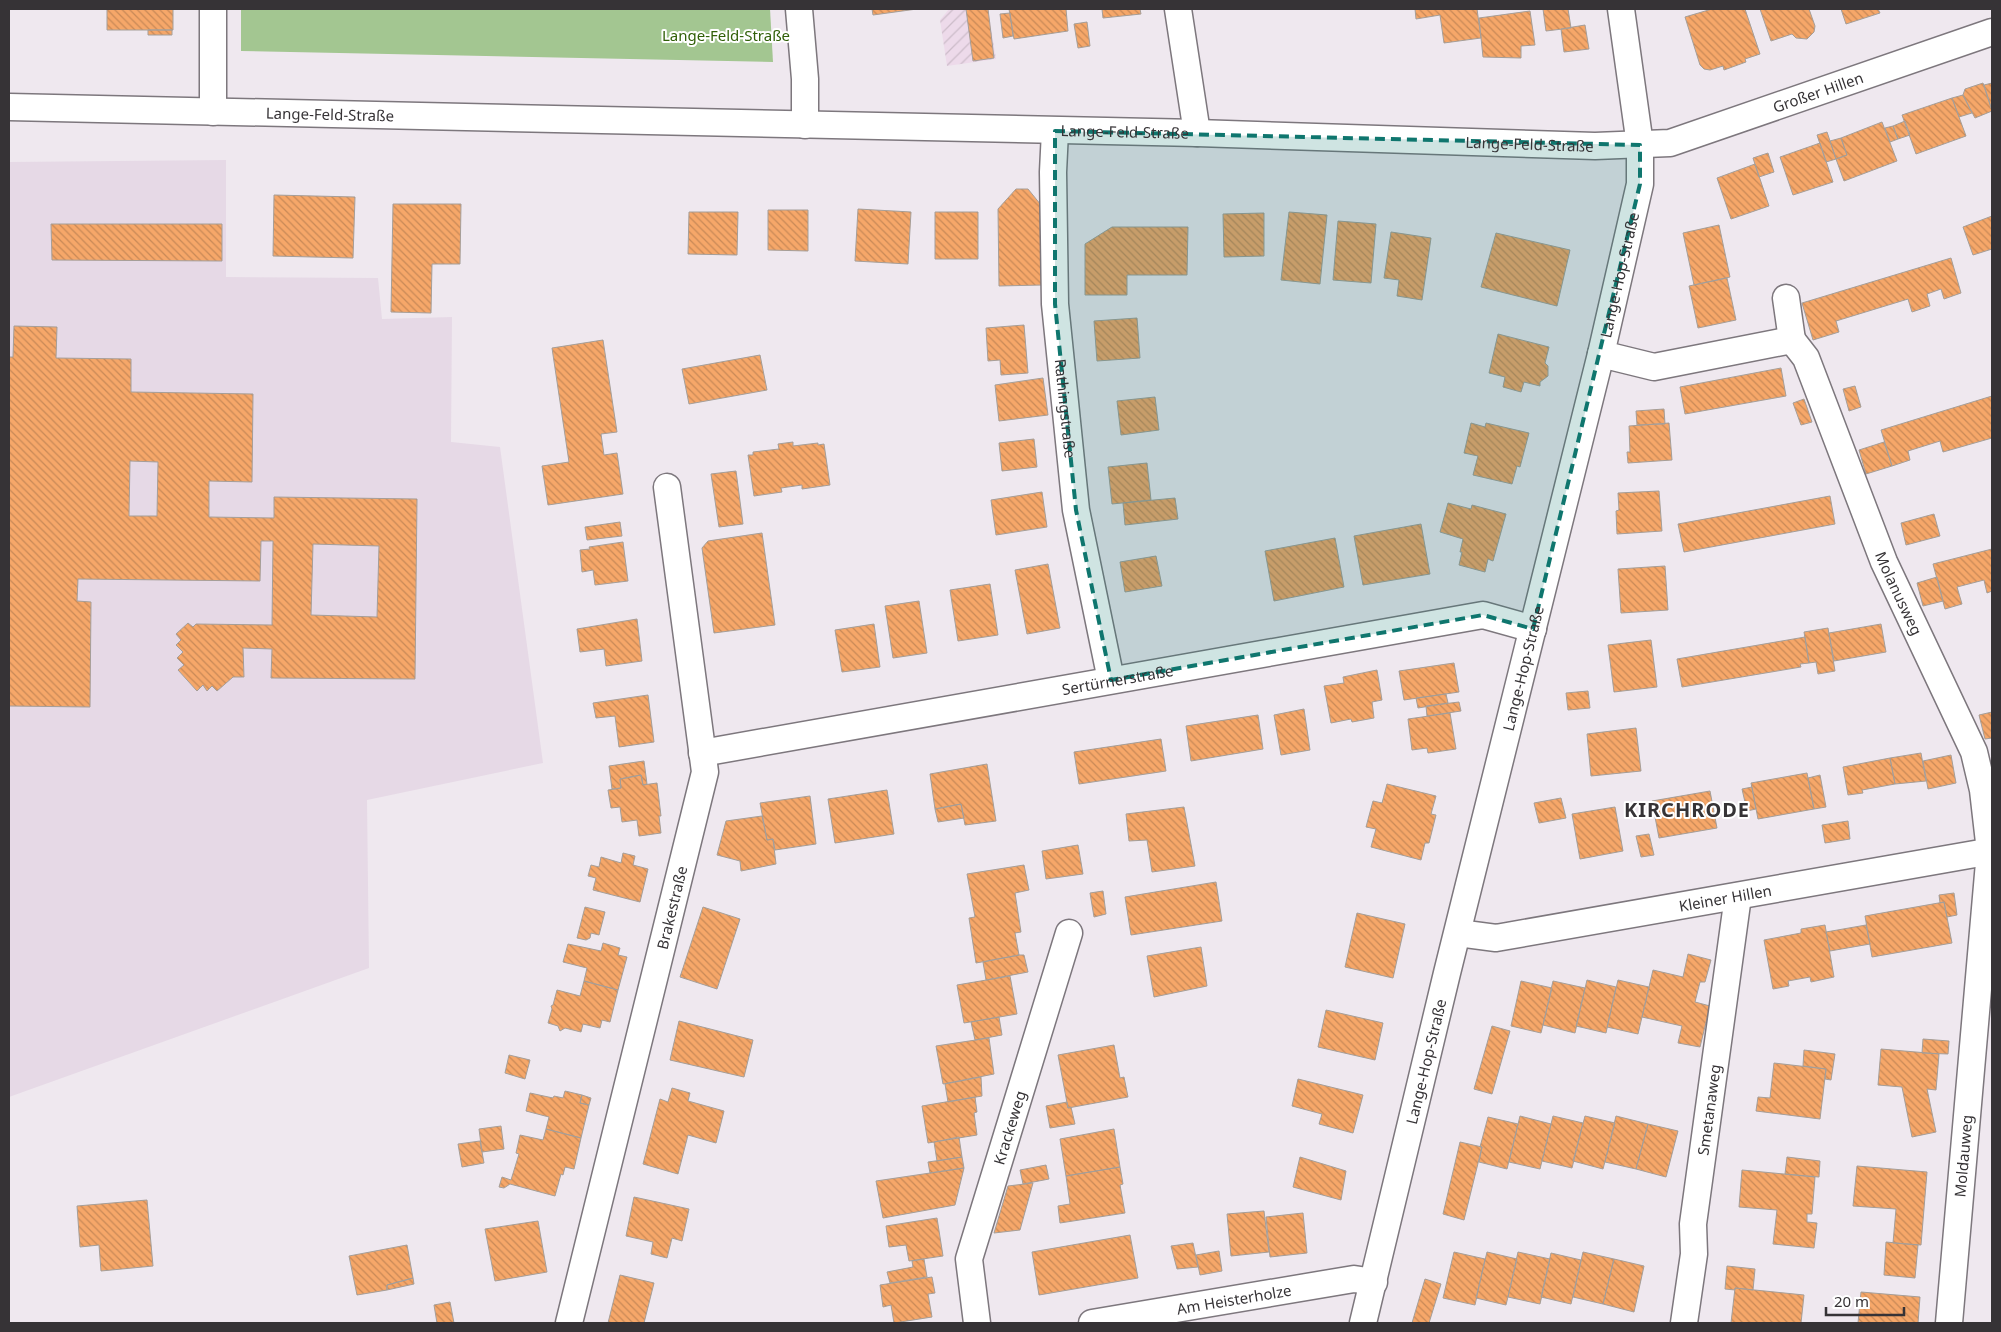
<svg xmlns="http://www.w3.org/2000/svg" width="2001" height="1332" font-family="'Noto Sans',sans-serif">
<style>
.built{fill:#e6d9e6}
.industrial{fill:url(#industrial-furrows)}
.green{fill:#a3c691}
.building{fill:url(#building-back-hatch);stroke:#a59e98;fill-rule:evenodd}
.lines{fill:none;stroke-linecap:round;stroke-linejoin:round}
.minor-casing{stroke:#7d777d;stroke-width:29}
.minor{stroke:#fff;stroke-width:26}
.marked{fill:#0f766e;fill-opacity:0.2;stroke:#0f766e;stroke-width:4;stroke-dasharray:10 6;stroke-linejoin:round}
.labels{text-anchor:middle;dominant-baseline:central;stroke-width:4;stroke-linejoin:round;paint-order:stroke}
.park-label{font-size:15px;fill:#305f08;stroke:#fff}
.street-label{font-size:15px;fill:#363336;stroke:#fff}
.district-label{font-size:20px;font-weight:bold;letter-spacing:1px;fill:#363336;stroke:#fff}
</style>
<defs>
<pattern id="industrial-furrows" width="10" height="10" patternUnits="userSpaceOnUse" patternTransform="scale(1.25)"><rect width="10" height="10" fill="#eddaea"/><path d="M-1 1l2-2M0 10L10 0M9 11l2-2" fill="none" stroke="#ccbcc9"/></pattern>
<pattern id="building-back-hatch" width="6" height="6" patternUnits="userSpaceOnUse" patternTransform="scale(1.25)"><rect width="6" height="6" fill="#f6a769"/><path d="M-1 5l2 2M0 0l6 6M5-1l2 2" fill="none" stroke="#c88957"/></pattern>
</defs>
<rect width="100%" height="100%" fill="#efe8ef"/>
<!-- built -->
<path class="built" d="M226,160V277L378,278L382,319L452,317L451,442L500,447L543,763L367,800L369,968L9,1097V162Z"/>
<!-- industrial -->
<path class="industrial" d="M949,9H988L996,59L947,66L940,20Z"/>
<!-- green -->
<path class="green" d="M241,9H770L773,62L241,51Z"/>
<!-- building -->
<path class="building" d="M107,9H173V30H107Z
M872,9H917L873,15Z
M966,9H988L994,58L973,61Z
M1009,9H1066L1068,31L1014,39Z
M1102,9H1140L1141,14L1103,18Z
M1415,9H1477L1481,38L1444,43L1440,15L1416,19Z
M1543,9H1568L1571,28L1546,31Z
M1712,9H1745L1760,54L1745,59L1746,62L1724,70L1723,66L1710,70L1704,69L1700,65L1685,17Z
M1760,9H1809L1815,26L1814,32L1807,39L1796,38L1792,34L1771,41Z
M1841,9H1878L1880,13L1846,24Z
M1530,11L1535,45L1521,46V58L1483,57L1479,18Z
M1010,13L1013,36L1003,38L1000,14Z
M1087,22L1090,46L1078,48L1074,24Z
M1585,25L1589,49L1564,52L1561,29Z
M148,30H172V35H148Z
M1983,83L1992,111L1975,118L1963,95L1965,89Z
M1992,83V110L1984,85Z
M1963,95L1972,113L1959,117L1952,98Z
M1952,98L1966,136L1916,154L1902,115Z
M1905,121L1910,135L1898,139L1893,126Z
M1882,122L1897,161L1844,181L1836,159L1847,155L1841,138Z
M1893,126L1898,139L1890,142L1885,128Z
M1827,132L1836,159L1826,162L1817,135Z
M1841,138L1847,155L1836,159L1830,141Z
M1820,143L1833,182L1793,195L1780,157Z
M1768,153L1774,172L1759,177L1753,158Z
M1755,164L1769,206L1731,219L1717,178Z
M1016,189H1028L1041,205L1043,285L999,286L998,209Z
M274,195L355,197L353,258L273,256Z
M393,204H461L460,264H432L431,313L391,312Z
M858,209L911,212L908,264L855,261Z
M768,210H808V251L768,250Z
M689,212H738L737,255L688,254Z
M935,212H978V259H935Z
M1289,212L1327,215L1320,284L1281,280Z
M1264,213V256L1224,257L1223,214Z
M1992,216V249L1973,255L1963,227Z
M1338,221L1376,224L1371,283L1333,280Z
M51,224H222V261L52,260Z
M1719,225L1730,277L1694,285L1683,233Z
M1112,227H1188L1187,275H1127V295H1085V244Z
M1391,232L1431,238L1422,300L1397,296L1399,280L1384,278Z
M1496,233L1570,250L1557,306L1481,287Z
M1951,258L1961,293L1944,299L1941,289L1927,294L1930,306L1912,312L1908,299L1836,321L1839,332L1813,340L1802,303Z
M1727,278L1736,320L1698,328L1689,286Z
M1137,318L1140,358L1097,361L1094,321Z
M1024,325L1028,373L1001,375L1000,360L988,361L986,328Z
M14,326L57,327L56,358L131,359V392L253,394L252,482L209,481V517L274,518V497L417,499L415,679L271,678L272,649L243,648L244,677H233L217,691L212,686L207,691L203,685L197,691L178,670L184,665L177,658L183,652L176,645L181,640L176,634L188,623L193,627L196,624L272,625L273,541H261L260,581L78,579L77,601L91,602L90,707L9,706V357H13ZM130,461L158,462L157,516H129ZM313,544L379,546L377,617L311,615Z
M1498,334L1549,347L1545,363L1548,366V376L1540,382V386L1524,382L1521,392L1503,387L1505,377L1489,373Z
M603,340L617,432L601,434L604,455L617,453L623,494L548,505L542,466L569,462L552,348Z
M760,355L767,390L689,404L682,369Z
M1781,368L1786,396L1685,414L1680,387Z
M1043,378L1048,415L999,421L995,385Z
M1855,386L1861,407L1849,411L1843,389Z
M1992,396V438L1943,452L1940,441L1908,451L1910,460L1892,466L1881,430Z
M1155,397L1159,430L1121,435L1117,401Z
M1804,399L1812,422L1801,425L1793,403Z
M1664,409L1665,424L1637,425L1636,411Z
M1471,423L1485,427L1486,423L1529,433L1520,467L1517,466L1512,484L1473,475L1478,456L1464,453Z
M1669,423L1672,460L1628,463L1627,452H1630L1629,426Z
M1034,439L1037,467L1002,471L999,443Z
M793,442V446L818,443V445L824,444L830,485L802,489V485L781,488L782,492L754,496L748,455H753V452L779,449L778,444Z
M1884,442L1892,466L1866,474L1859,450Z
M1147,463L1151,500L1112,504L1108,467Z
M736,471L743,524L719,527L711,474Z
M1659,491L1662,531L1617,534L1616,511L1619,510L1618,493Z
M1042,492L1047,527L996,535L991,500Z
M1830,496L1835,524L1684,552L1678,524Z
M1175,498L1178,519L1125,525L1123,503Z
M1448,503L1471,509L1472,505L1506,514L1493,561L1488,559L1485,572L1459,565L1462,552H1460L1463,539L1440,532Z
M1934,514L1940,536L1906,545L1901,523Z
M620,522L622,536L587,540L585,527Z
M1421,524L1430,574L1363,585L1354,536Z
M762,533L775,625L714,633L702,548L708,541Z
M1335,538L1344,587L1274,601L1265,551Z
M623,542L628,581L595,585L593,570L582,572L580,550L590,549L589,547Z
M1992,549V591L1987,593L1984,580L1957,587L1962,604L1945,609L1933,564Z
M1156,556L1162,586L1125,592L1120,562Z
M1048,564L1060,628L1027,634L1015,570Z
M1665,566L1668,610L1621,613L1618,569Z
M1937,577L1943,601L1923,606L1917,583Z
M990,584L998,635L958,641L950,590Z
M919,601L927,653L893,658L885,606Z
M637,619L642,661L606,666L604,649L580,652L577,629Z
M874,624L880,667L842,672L835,630Z
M1881,624L1886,652L1834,661L1829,633Z
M1828,628L1835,671L1818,674L1816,662L1809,663L1804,632Z
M1805,637L1809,663L1800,664L1801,667L1682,687L1677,659Z
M1651,640L1657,687L1614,692L1608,645Z
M1454,663L1459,692L1404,700L1399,671Z
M1377,670L1382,700L1372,702L1374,718L1352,722L1351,719L1331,723L1324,686L1344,683L1343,677Z
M1588,691L1590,708L1568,710L1566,693Z
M1446,694L1448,703L1418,708L1416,698Z
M648,695L654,742L619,747L615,716L596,718L593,703Z
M1459,702L1461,711L1427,716L1426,706Z
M1304,709L1310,750L1281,755L1274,715Z
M1992,712V738L1985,739L1979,715Z
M1450,713L1456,749L1428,753L1427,748L1412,750L1408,719Z
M1258,715L1263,749L1191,761L1186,726Z
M1636,728L1641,771L1591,776L1587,734Z
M1161,739L1166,771L1079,784L1074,752Z
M1921,753L1926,781L1895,784L1890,758Z
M1951,755L1956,783L1928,789L1923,761Z
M1890,758L1895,784L1862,790L1863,793L1848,795L1843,767Z
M644,761L647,784L643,785L641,775L620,779L621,788L612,789L609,766Z
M987,764L996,821L965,825L961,804L935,809L930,774Z
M1807,773L1814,809L1758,819L1751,783Z
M641,775L643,785L657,783L661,816H659L661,833L639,836L637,820L622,822L620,807L611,808L608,790L621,788L620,779Z
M1820,775L1826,807L1814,809L1808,778Z
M1387,784L1436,796L1431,814L1436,815L1429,843H1425L1421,860L1371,847L1376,829L1366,827L1373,801L1382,803Z
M1752,787L1756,809L1747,811L1742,789Z
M887,790L894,834L835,843L828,799Z
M1710,791L1717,828L1659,838L1652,801Z
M810,796L816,844L775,850L773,839L767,840L760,803Z
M1561,798L1566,818L1539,823L1534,803Z
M961,804L964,818L938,822L935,809Z
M1184,807L1195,866L1152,872L1147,840L1129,841L1126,814Z
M1615,807L1623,851L1580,859L1572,814Z
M762,816L767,840L773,839L776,864L741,871L740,861L717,855L726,821Z
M1848,821L1850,839L1825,843L1822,825Z
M1649,834L1654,855L1641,857L1636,836Z
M1078,845L1083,874L1046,879L1042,851Z
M623,853L635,856L633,865L648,869L640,902L593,890L596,878L588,876L591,865L599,867L601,857L621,863Z
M1024,865L1029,890L1015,893L1021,932L1015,933L1019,955L976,963L969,918L975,917L967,874Z
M1216,882L1222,921L1131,935L1125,897Z
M1103,891L1106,914L1094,917L1090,893Z
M1954,893L1957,915L1947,917L1944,902L1940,903L1939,895Z
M1944,902L1952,943L1872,957L1865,916Z
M585,907L605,912L599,935L591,933L590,938L586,940L577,938Z
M703,907L740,919L717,989L680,977Z
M1357,913L1405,924L1393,978L1345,967Z
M1825,925L1834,977L1811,982L1810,977L1788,981L1789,986L1773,989L1764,940L1801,933V929Z
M1866,925L1870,944L1830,951L1826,932Z
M603,943L620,948L618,955L627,957L618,990L584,981L587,968L563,962L568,944L601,951Z
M1201,947L1207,986L1154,997L1147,956Z
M1688,954L1711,960L1705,982H1700L1695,1002L1710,1006L1700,1047L1678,1043L1682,1026L1642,1017L1653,970L1683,977Z
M1019,955H1024L1028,972L986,980L983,962Z
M1010,976L1017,1014L964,1023L957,985Z
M1587,980L1616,987L1606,1033L1576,1026Z
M1618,980L1649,987L1638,1034L1607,1027Z
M584,981L618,990L610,1022L602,1020L600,1028L583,1024L581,1032L565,1028L560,1031L558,1026L548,1023L552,1009L551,1006L553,1005L557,990L580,996Z
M1521,981L1552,988L1541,1033L1511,1026Z
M1553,981L1585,988L1575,1033L1543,1025Z
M1326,1010L1383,1023L1375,1060L1318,1047Z
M999,1017L1002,1035L975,1040L971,1022Z
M679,1021L753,1040L744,1077L670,1060Z
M1492,1026L1510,1031L1492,1094L1474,1089Z
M989,1038L994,1074L943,1084L936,1046Z
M1923,1039L1949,1041L1948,1054L1922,1053Z
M1114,1045L1120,1078L1124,1077L1128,1097L1068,1108L1058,1055Z
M1881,1049L1939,1054L1936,1090L1927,1089L1936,1132L1912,1137L1902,1087L1878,1085Z
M1804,1050L1835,1054L1831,1080L1825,1079L1826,1069L1803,1066Z
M509,1055L530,1060L525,1079L505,1073Z
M1774,1063L1826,1069L1820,1119L1756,1111L1758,1097L1770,1098Z
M981,1077L982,1096L948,1102L945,1084Z
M1298,1079L1363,1095L1353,1133L1319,1124L1322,1114L1292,1106Z
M672,1088L690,1093L688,1101L724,1111L716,1143L688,1135L678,1174L643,1164L660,1099L668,1102Z
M565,1091L582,1095L580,1103L589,1105L581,1138L546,1129L549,1117L526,1111L530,1093L553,1098L554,1096L563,1098Z
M582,1095L591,1098L589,1105L580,1103Z
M975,1097L977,1112L974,1113L977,1135L928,1143L922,1106Z
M1067,1102L1068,1108L1071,1107L1075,1124L1050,1128L1046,1106Z
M1520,1116L1551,1124L1540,1169L1509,1162Z
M1553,1116L1583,1123L1572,1168L1542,1161Z
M1585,1116L1615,1123L1603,1169L1573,1161Z
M1616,1116L1648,1124L1636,1169L1605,1162Z
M1488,1117L1518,1124L1507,1169L1479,1162L1482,1147H1480Z
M1648,1124L1678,1131L1666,1177L1636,1169Z
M501,1126L504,1149L482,1152L479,1129Z
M546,1129L581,1138L574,1169L565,1167L563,1175L561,1174L555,1196L510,1184L504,1188L499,1187L502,1177L511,1180L519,1154L516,1153L520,1135L543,1140Z
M1114,1129L1120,1167L1066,1176L1060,1139Z
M959,1137L962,1157L937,1161L934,1142Z
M480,1141L484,1163L462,1167L458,1144Z
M1460,1142L1482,1147L1464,1220L1443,1214Z
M962,1157L964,1168L930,1173L928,1162Z
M1300,1157L1346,1171L1341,1200L1293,1187Z
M1787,1157L1820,1161L1819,1177L1785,1174Z
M1046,1165L1049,1179L1023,1184L1020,1170Z
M1857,1166L1927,1172L1921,1245L1893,1243L1896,1209L1853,1206Z
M1120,1167L1123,1184L1120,1185L1125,1213L1060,1223L1058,1206L1070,1204L1066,1176Z
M964,1168L955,1205L883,1218L876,1181Z
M1742,1170L1815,1177L1812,1214H1807V1222L1817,1223L1814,1248L1773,1244L1777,1210L1739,1207Z
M1033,1183L1020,1230L994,1233L1008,1186Z
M634,1197L689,1209L682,1241L672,1238L667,1258L651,1254L653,1242L626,1236Z
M147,1200L153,1266L101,1271L99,1245L80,1247L77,1206Z
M1264,1211L1269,1252L1231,1256L1227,1214Z
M1303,1213L1307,1253L1270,1257L1266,1217Z
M937,1218L943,1256L909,1261L906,1245L889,1247L886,1226Z
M538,1221L547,1272L495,1281L485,1229Z
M1130,1235L1138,1278L1039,1295L1032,1252Z
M1886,1242L1918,1245L1915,1278L1884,1275Z
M1193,1243L1198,1267L1177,1269L1171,1246Z
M407,1245L413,1278L387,1285V1290L357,1295L349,1256Z
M1219,1251L1222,1271L1200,1275L1196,1255Z
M1454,1252L1485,1259L1475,1305L1443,1298Z
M1487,1252L1517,1259L1506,1305L1476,1298Z
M1518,1252L1550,1259L1540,1304L1508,1297Z
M1583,1252L1614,1259L1603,1304L1573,1297Z
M1551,1253L1581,1260L1571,1304L1541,1297Z
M924,1259L927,1277L890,1283L887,1272L913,1267L912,1261Z
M1614,1259L1644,1266L1634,1312L1603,1304Z
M1727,1266L1755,1269L1753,1290L1735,1288V1290L1725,1289Z
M620,1275L654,1283L644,1323H608Z
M932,1277L935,1293L928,1294L932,1317L894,1323L891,1305L883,1307L880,1285Z
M413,1278L414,1284L387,1290V1285Z
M1425,1279L1441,1284L1429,1323H1412Z
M1735,1288L1804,1295L1801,1323H1731Z
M1861,1292L1920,1297L1918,1323H1858Z
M450,1302L454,1323H437L434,1305Z"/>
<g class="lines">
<!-- minor casing -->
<g class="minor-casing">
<g id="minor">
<path d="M799,9L805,79V125"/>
<path d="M1178,9L1197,133"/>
<path id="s1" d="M9,107L1197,133L1595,146L1670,143L1992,32"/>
<path d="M213,112V9"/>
<path id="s2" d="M1055,131L1053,172L1055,304L1076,510L1111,680"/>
<path d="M1786,298L1792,340"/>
<path id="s3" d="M1601,354L1654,367L1792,340L1806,358L1884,562L1974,752L1983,790L1990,851L1949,1323"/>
<path id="s4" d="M702,753L1483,615L1533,629"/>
<path id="s5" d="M1458,933L1496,938L1992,851"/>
<path id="s6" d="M569,1323L705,772L667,487"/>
<path id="s7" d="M977,1323L969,1259L1069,933"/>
<path id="s8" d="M1092,1323L1354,1279L1374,1282"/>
<path id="s9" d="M1363,1323L1447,973L1601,354L1640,184V145L1621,9"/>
<path id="s10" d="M1684,1323L1694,1254L1693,1224L1738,896"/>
</g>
</g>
<!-- minor -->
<use href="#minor" class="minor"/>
</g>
<!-- marked area -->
<path class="marked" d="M1055,131L1640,145V184L1533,629L1483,615L1111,680L1076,510L1055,304Z"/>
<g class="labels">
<!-- park labels -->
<g class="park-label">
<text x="726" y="35">Lange-Feld-Straße</text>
</g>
<!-- street labels -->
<g class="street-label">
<text stroke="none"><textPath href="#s1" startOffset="1818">Großer Hillen</textPath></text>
<text stroke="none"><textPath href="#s1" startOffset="321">Lange-Feld-Straße</textPath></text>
<text stroke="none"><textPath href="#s1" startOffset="1116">Lange-Feld-Straße</textPath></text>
<text stroke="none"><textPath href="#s1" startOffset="1521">Lange-Feld-Straße</textPath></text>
<text stroke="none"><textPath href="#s9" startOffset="1079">Lange-Hop-Straße</textPath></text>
<text stroke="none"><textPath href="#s2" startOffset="278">Rathingstraße</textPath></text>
<text stroke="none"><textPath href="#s3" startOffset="471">Molanusweg</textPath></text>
<text stroke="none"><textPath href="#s9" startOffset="674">Lange-Hop-Straße</textPath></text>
<text stroke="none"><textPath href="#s4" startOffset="422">Sertürnerstraße</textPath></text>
<text stroke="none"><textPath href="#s5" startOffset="271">Kleiner Hillen</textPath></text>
<text stroke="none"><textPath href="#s6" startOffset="428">Brakestraße</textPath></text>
<text stroke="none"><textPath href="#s9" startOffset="269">Lange-Hop-Straße</textPath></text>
<text stroke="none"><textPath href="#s10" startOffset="215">Smetanaweg</textPath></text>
<text stroke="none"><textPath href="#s7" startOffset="202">Krackeweg</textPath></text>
<text transform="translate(1963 1156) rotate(-85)">Moldauweg</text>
<text stroke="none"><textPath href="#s8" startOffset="144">Am Heisterholze</textPath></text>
</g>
<!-- district labels -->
<g class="district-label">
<text x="1687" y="809">KIRCHRODE</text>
</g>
</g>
<!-- border -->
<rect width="2001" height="1332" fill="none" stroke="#363336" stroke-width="20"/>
<!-- scale -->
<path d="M1826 1307v8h78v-8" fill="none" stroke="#363336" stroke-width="2.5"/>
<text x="1834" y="1307" font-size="15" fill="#363336" stroke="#ffffff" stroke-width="4" paint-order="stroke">20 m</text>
</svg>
